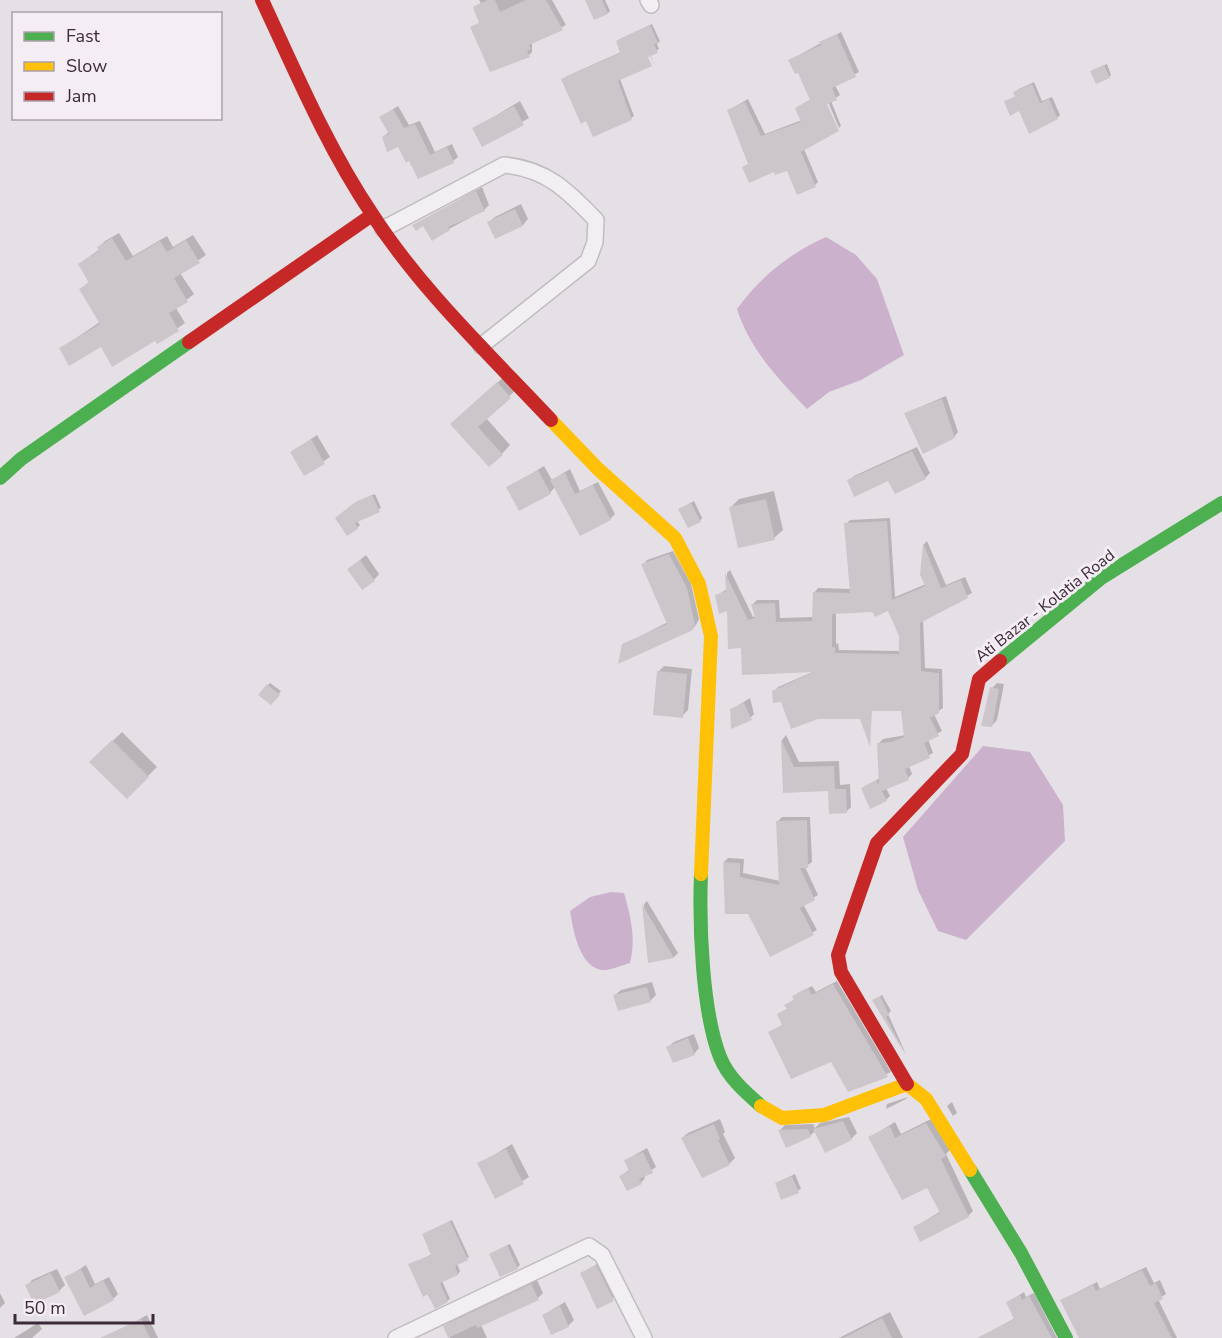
<svg xmlns="http://www.w3.org/2000/svg" width="1222" height="1338" font-family="'Nunito Sans',sans-serif">
<style>
.water{fill:#ccb1cd}
.shadow{fill:#0003;fill-rule:evenodd}
.building{fill:#ccc6cb;fill-rule:evenodd}
.lines{fill:none;stroke-linecap:round;stroke-linejoin:round}
.street-casing{stroke:#c0bcc0;stroke-width:18}
.street{stroke:#f2eff2;stroke-width:15}
.fast{stroke:#4caf50;stroke-width:14}
.slow{stroke:#ffc107;stroke-width:14}
.jam{stroke:#c62828;stroke-width:14}
.labels{text-anchor:middle;dominant-baseline:central;stroke-width:6;stroke-linejoin:round;paint-order:stroke}
.street-label{font-size:16px;fill:#3c293a;stroke:#f4eef4}
</style>
<rect width="100%" height="100%" fill="#e5e0e5"/>
<!-- water -->
<path class="water" d="M826,237L856,255L877,279L904,355L861,380L829,392L807,409C778,378 750,350 737,309C760,277 790,253 826,237Z
M983,746L1030,752L1063,805L1065,841L966,940L938,931L918,890L903,837Z
M611,892L624,893C631,917 636,939 630,963C622,965 610,971 602,970C579,967 573,929 570,911L590,897Z"/>
<!-- shadow -->
<path class="shadow" d="M479,0H552L566,25L532,42V52L529,55L471,28L481,22L474,7L481,3Z
M589,0H605L610,11L608,13Z
M652,24L660,41L657,44L659,49L650,54L654,63L647,50L620,79L634,116L631,118L565,77L621,52L618,41L620,39Z
M841,32L859,72L835,85L840,95L831,101L841,126L839,128L826,97L804,149L818,182L815,185L788,169L744,167L750,163L729,110L748,99L765,134L802,120L796,108L811,99L799,71L790,60Z
M1107,64L1111,75L1109,77L1095,69Z
M1034,82L1042,101L1052,97L1060,115L1057,118L1020,109L1005,102L1016,96L1017,90Z
M520,101L529,118L482,145L474,129Z
M398,106L409,125L420,121L435,152L452,144L458,157L453,161L410,159L399,146L383,137L389,132L381,117Z
M482,187L489,205L484,210L449,229L414,225Z
M521,204L528,219L523,225L496,237L489,222L495,217Z
M119,233L133,256L167,236L173,247L193,235L206,255L180,273L194,294L176,308L185,323L158,342L156,339L61,348L100,322L81,289L90,281L79,264L100,249L99,247L105,241Z
M506,375L518,388L486,418L510,445L502,454L461,415Z
M946,396L958,432L954,437L906,413Z
M317,435L330,457L305,474L292,452Z
M917,447L930,473L925,478L849,481L854,476Z
M544,466L552,480L570,469L580,491L598,482L615,514L610,519L555,487L550,493L508,488Z
M774,491L783,530L774,538L730,508L739,499Z
M375,494L381,508L357,521L360,525L357,528L339,516L358,501Z
M694,501L702,518L700,521L680,509Z
M890,518L895,597L926,584L922,575L924,544L927,541L946,585L965,577L972,593L923,619L925,668L942,669L943,708L934,714L942,731L928,739L933,753L909,766L912,774L908,778L886,788L890,796L886,800L862,789L880,778L878,744L883,739L906,735L902,709L873,710L871,712L782,701L774,691L778,687L815,671L742,647L728,608L716,596L727,589V573L730,570L753,617L756,616L753,604L757,600H779L780,618L814,617V593L818,588L852,589L846,524L850,520ZM889,609L900,635L901,651L839,650L838,643L836,644V612Z
M673,551L691,584L699,619L696,625L692,629L623,645L668,622L643,565L647,560Z
M366,555L379,574L374,580L349,569Z
M664,666L692,669L688,710L682,716L658,672Z
M270,683L281,691L271,703L260,694Z
M997,683L1004,684L997,720L992,725V688Z
M750,698L754,714L748,720L731,710Z
M122,732L157,767L127,797L91,762Z
M786,735L799,762L839,761L840,785L850,784L851,807L846,812L829,790L784,791L782,740Z
M782,817H810L812,862L805,867L818,895L803,904L817,930L770,955L724,862L728,858L744,859L743,873L780,881L778,821Z
M647,901L678,953L674,957L649,961L644,904Z
M837,981L891,1072L849,1090L832,1060L770,1033L783,1024L778,1014L788,1008L786,1005L795,999L798,993L812,986L816,992Z
M652,982L656,995L650,1001L615,995L621,990Z
M882,995L891,1011L888,1014L906,1054L874,1000Z
M694,1034L699,1048L694,1054L668,1047L674,1042Z
M908,1097L906,1099L886,1109L887,1104Z
M952,1102L957,1113L953,1116L947,1106Z
M849,1117L857,1133L851,1139L815,1131L810,1136L780,1130L785,1125L813,1124L815,1128L820,1123Z
M720,1119L725,1132L723,1134L735,1158L729,1164L682,1138L688,1133Z
M931,1119L950,1150L946,1154L973,1211L968,1216L915,1227L941,1211L928,1186L869,1138L895,1122L901,1134Z
M512,1144L529,1177L496,1197L479,1164Z
M647,1148L656,1167L644,1175L645,1178L641,1183L621,1176L630,1169L626,1160Z
M795,1174L801,1189L782,1198L776,1183Z
M452,1220L469,1257L457,1264L460,1271L458,1274L442,1281L450,1299L435,1307L410,1265L432,1254L424,1234Z
M510,1244L520,1265L517,1268L494,1252Z
M602,1261L619,1294L598,1307L582,1273Z
M86,1265L95,1284L109,1277L118,1294L113,1299L66,1278Z
M1146,1267L1154,1283L1160,1280L1166,1294L1158,1299L1177,1338H1079V1332L1062,1300L1097,1282L1100,1289Z
M57,1269L65,1285L59,1291L27,1286L32,1280Z
M537,1280L543,1293L538,1298L481,1325L487,1338H450L445,1327L450,1322Z
M1024,1292L1026,1297L1034,1293L1057,1338H979L1015,1318L1008,1302Z
M0,1293L5,1303L0,1308Z
M565,1302L574,1320L568,1326L543,1315Z
M890,1312L903,1338H839Z
M147,1315L158,1338H129L124,1328Z
M38,1323L42,1329L32,1338H14Z"/>
<!-- building -->
<path class="building" d="M488,0H495L500,12L526,0H546L563,30L529,45L531,49L527,51L530,57L490,72L470,27L479,23L473,7Z
M585,0H602L608,14L594,20Z
M650,25L658,43L654,44L658,53L648,57L652,66L618,81L632,120L593,137L586,121L581,124L561,79L620,53L616,41Z
M837,34L856,77L832,88L837,100L827,104L839,131L801,152L816,187L797,195L787,171L775,175L774,172L749,183L742,167L748,164L727,110L745,102L761,136L801,122L795,108L810,100L798,73L795,74L788,60L821,45L819,42Z
M1104,65L1110,78L1096,84L1090,71Z
M1032,84L1040,103L1049,99L1058,119L1029,134L1019,111L1010,116L1004,101L1015,97L1013,92Z
M514,106L524,125L482,147L472,128Z
M393,109L404,128L415,124L430,155L447,147L454,163L418,179L409,161L406,163L398,147L387,152L382,137L389,134L379,117Z
M476,191L485,211L448,227L450,230L432,241L423,226L416,231L412,225Z
M515,209L523,226L495,239L487,222Z
M112,238L126,261L160,241L167,252L186,240L200,263L174,278L188,302L169,313L179,331L157,344L155,341L112,367L101,347L69,366L59,348L100,324L79,289L89,283L78,264L99,251L97,247Z
M497,382L511,398L478,427L503,455L489,467L450,424Z
M942,399L955,438L923,454L904,413Z
M311,439L325,464L304,476L290,452Z
M912,451L926,479L895,494L888,481L854,497L847,480Z
M538,470L551,494L519,511L506,487Z
M565,473L575,494L593,485L611,520L580,536L550,480Z
M372,495L380,512L355,523L358,529L347,536L335,518L354,503Z
M766,499L775,540L738,548L729,507Z
M691,503L701,522L688,528L678,509Z
M887,521L892,600L925,586L920,575L923,543L941,588L961,580L968,598L920,623L921,671L939,673V713L930,718L939,736L924,743L930,758L905,769L909,780L882,791L887,801L870,809L861,788L876,780L879,785L877,743L891,742L904,737L901,711H872L870,747L860,719H818L791,729L781,702L773,703L772,691L814,672L742,675L741,648L728,649L727,611L719,614L715,595L726,591L725,573L748,620L755,618L751,604L775,603L776,622L812,621L813,592L850,593L844,523ZM888,611L899,636V654L835,653V647H832V614L872,612L875,617Z
M669,554L687,588L695,625L692,627L693,630L618,664L622,644L667,624L641,564Z
M360,560L375,581L362,590L347,569Z
M657,671L687,674L683,718L653,715Z
M267,684L280,695L271,705L258,695Z
M990,687L999,689L992,727L981,726Z
M744,703L752,720L731,729L730,709Z
M781,739L794,767L834,766L835,789H846L847,813L829,814L828,791L783,793Z
M112,740L149,777L127,799L89,762Z
M807,820L808,868H800L815,900L800,908L814,935L770,957L748,914H725L723,862L740,863V877L779,885L776,821Z
M642,904L674,958L648,963Z
M833,984L888,1077L848,1092L831,1062L791,1079L768,1032L782,1025L777,1014L787,1009L784,1005L794,1000L792,996L808,988L812,995Z
M647,987L651,1002L618,1011L613,995Z
M880,996L889,1015L886,1017L906,1056L872,1000Z
M688,1038L695,1055L673,1063L666,1047Z
M843,1121L852,1140L825,1153L813,1129Z
M926,1123L946,1156L941,1159L969,1217L920,1242L913,1227L940,1213L927,1188L902,1200L868,1137L890,1126L895,1138Z
M714,1124L720,1139L718,1140L730,1165L702,1178L681,1138Z
M808,1129L811,1137L786,1148L778,1130Z
M506,1149L524,1184L495,1199L477,1163Z
M643,1152L653,1173L639,1179L642,1184L627,1191L619,1176L629,1171L624,1160Z
M792,1176L799,1193L781,1200L775,1183Z
M450,1221L468,1260L455,1266L458,1275L440,1283L448,1302L435,1309L428,1294L423,1297L408,1264L431,1255L422,1234Z
M507,1245L518,1269L500,1277L489,1254Z
M596,1265L614,1301L597,1309L580,1273Z
M81,1269L90,1288L103,1280L114,1300L84,1316L64,1277Z
M1142,1270L1150,1286L1156,1283L1163,1299L1154,1303L1172,1338H1079L1060,1300L1093,1285L1096,1291Z
M51,1273L60,1292L34,1304L25,1285Z
M531,1284L539,1300L477,1328L476,1325L448,1338L443,1326Z
M1020,1295L1022,1300L1029,1296L1052,1338H977L1014,1319L1006,1302Z
M560,1306L569,1327L551,1335L542,1315Z
M882,1318L892,1338H843Z
M141,1319L150,1338H100Z"/>
<g class="lines">
<!-- street casing -->
<g class="street-casing">
<path id="street" d="M648,0L651,5
M383,229L504,165C547,169 568,191 596,220L595,242L588,261L481,346
M396,1338L589,1246L602,1255L644,1338"/>
</g>
<!-- street -->
<use href="#street" class="street"/>
<!-- fast -->
<path class="fast" d="M0,478L21,459L189,342
M1000,661L1101,578L1222,503
M701,874C699,924 702,1011 720,1057C728,1077 744,1091 761,1106
M970,1170L1021,1253L1066,1338"/>
<!-- slow -->
<path class="slow" d="M551,420L598,469L675,538L699,584L711,636L701,874
M761,1106L782,1118L824,1115L907,1084L926,1099L970,1170"/>
<!-- jam -->
<path class="jam" d="M262,0C296,73 327,147 372,214C421,290 489,354 551,420
M189,342L372,215
M907,1084L841,972L838,955L877,843L962,754L979,679L1000,661"/>
</g>
<g class="labels">
<!-- street labels -->
<g class="street-label">
<text transform="translate(1045 606) rotate(-38)">Ati Bazar - Kolatia Road</text>
</g>
</g>
<!-- legend -->
<rect x="12" y="12" width="210" height="108" fill="#f4eef4" stroke="#aa9faa" stroke-width="1.5"/>
<rect x="24" y="32" width="30" height="9" fill="#4caf50" stroke="#aa9faa" stroke-width="1.5"/>
<text x="66" y="42" font-size="18" fill="#3c293a">Fast</text>
<rect x="24" y="62" width="30" height="9" fill="#ffc107" stroke="#aa9faa" stroke-width="1.5"/>
<text x="66" y="72" font-size="18" fill="#3c293a">Slow</text>
<rect x="24" y="92" width="30" height="9" fill="#c62828" stroke="#aa9faa" stroke-width="1.5"/>
<text x="66" y="102" font-size="18" fill="#3c293a">Jam</text>
<!-- scale -->
<path d="M15 1314v9h138v-9" fill="none" stroke="#3c293a" stroke-width="3"/>
<text x="24" y="1314" font-size="18" fill="#3c293a" stroke="#f4eef4" stroke-width="4.5" paint-order="stroke">50 m</text>
</svg>
